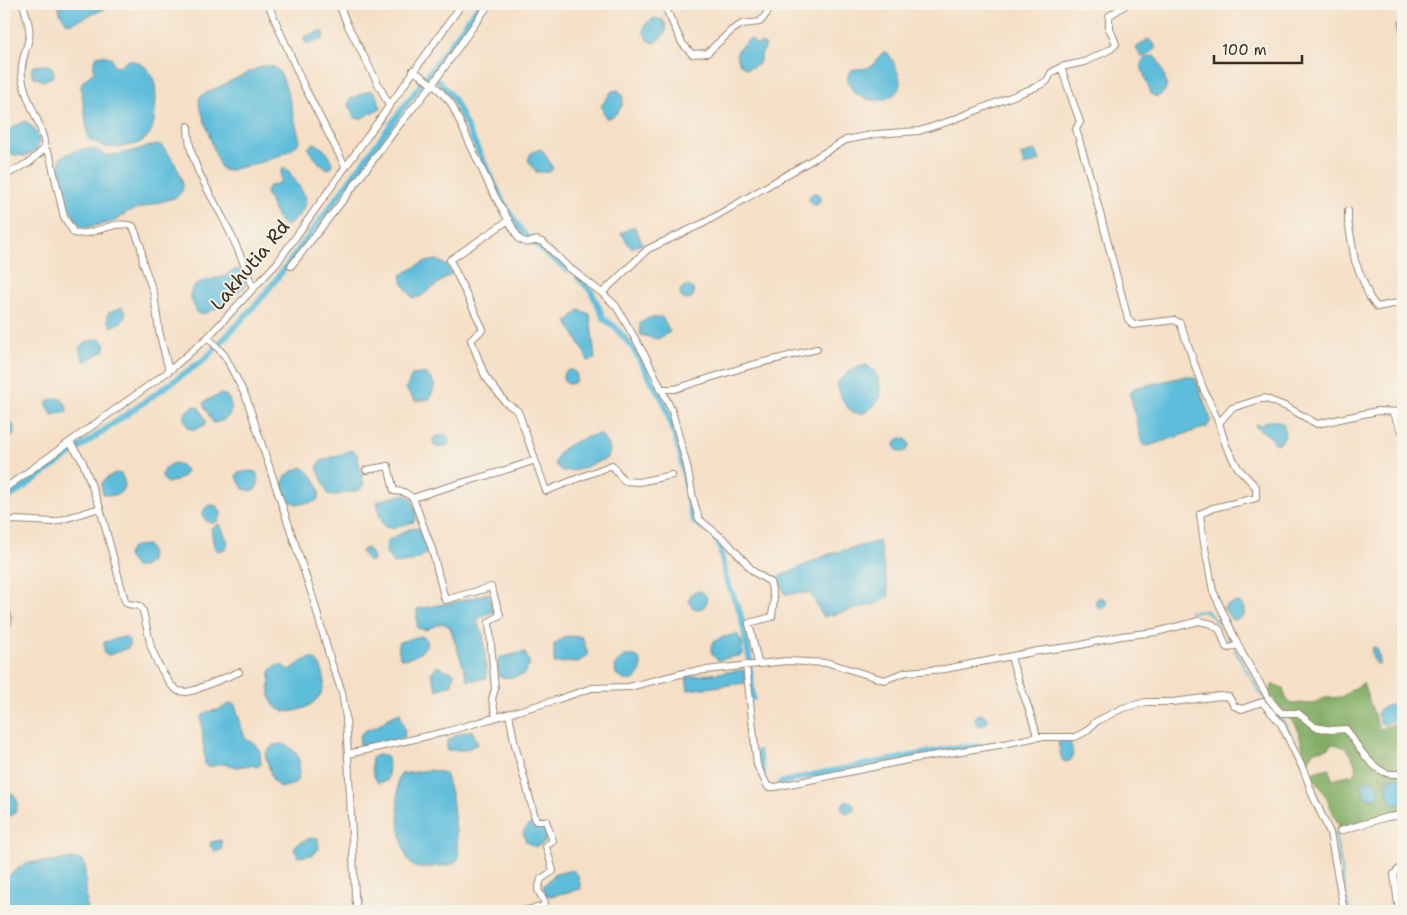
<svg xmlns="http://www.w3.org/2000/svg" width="1407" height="915" font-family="'Shantell Sans',sans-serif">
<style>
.forest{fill:#82ad65;stroke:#5e6c42}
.water{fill:#5dbddb;stroke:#4c747c}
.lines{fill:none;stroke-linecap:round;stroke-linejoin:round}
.stream{stroke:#5dbddb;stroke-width:2}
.canal{stroke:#5dbddb;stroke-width:6}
.minor-casing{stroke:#988472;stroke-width:8}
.minor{stroke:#fff;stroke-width:6}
.labels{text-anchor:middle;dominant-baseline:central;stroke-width:4;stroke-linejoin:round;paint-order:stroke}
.street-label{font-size:19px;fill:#3b2a1e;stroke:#f7f3e8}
</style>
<rect width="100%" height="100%" fill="#f7f3e8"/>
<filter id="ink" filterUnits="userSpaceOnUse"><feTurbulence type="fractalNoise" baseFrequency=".02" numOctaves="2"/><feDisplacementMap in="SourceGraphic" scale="10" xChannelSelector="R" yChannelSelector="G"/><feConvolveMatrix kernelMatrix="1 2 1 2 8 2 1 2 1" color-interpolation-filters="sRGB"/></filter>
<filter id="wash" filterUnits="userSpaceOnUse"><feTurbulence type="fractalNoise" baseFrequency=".0096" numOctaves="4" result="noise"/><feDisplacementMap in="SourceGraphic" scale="20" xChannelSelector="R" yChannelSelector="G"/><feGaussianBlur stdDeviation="1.12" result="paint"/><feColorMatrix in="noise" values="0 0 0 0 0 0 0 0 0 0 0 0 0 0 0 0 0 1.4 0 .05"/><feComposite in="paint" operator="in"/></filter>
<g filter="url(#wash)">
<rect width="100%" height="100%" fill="#f5dfc6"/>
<!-- forest -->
<path class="forest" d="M1363,683L1379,729L1399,722L1403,715V811L1340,828L1324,792L1309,773L1329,768L1332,779L1357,773C1353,756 1351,746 1331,744L1328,748L1314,751L1307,763L1297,727L1268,693L1273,684L1283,688L1287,702L1311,704L1325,698L1341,697Z"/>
<!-- water -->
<path class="water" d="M59,4H116L72,23H67C62,17 58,12 59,4Z
M654,18L663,20C671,31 663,37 654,43L648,40L643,31L646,24Z
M1403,20V41H1402L1397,35L1395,26Z
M322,31L324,33L323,39L308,44L304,41V37Z
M750,39L752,40L757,45L762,43L766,46L761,55L759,64L747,69L740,64L736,55L739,48Z
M1148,39L1155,45V50L1148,55L1141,57L1136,48Z
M884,52H887C893,59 896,68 899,76C908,104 857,110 848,82C847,78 847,75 850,72C855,66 865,71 871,66C877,62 878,55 884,52Z
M101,55L111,57L114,66L117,67L129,60C158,65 157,90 155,113C154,121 153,132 146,138C136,148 118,147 105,147L100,144L91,141L88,138L81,86L83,81L94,72V61L97,56Z
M1154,56C1160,60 1168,82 1166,89C1164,93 1160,95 1157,97L1151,94L1142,69V61L1145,58Z
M46,65L52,67L54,73L53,77L43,81L33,76L31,70L34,66Z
M262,66C267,66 273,65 277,69C286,77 296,127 300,141C289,159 246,165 227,171L222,169L218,162L199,104L200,97L204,94Z
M370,90L375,93L381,108L360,119L355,118L348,105L350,99Z
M618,90C630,99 618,118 606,118L601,106L612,91Z
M26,121C36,131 41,135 37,150L25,156L8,154C0,134 10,127 26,121Z
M314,143C323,147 333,156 332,167L329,169L321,165L309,151L308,148Z
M159,144C169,151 182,173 183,186C183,191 180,194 177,197L127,212C119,224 96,225 83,228C67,213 57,179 60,158C71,152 86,145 98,151C103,154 106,156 112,155C128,153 144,147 159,144Z
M540,149L543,151L553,168L550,172H536L528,160L531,153Z
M1036,150L1040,161L1024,166L1021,155Z
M283,168L288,170L306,197C306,208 296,221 286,226L278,219L266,193L268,187L281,182V171Z
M809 199a6 6 0 1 1 12 0a6 6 0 1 1-12 0Z
M634,226L643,244L631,248L621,233Z
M437,260L448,266L451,274L420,297L413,298L403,284L401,275L424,262Z
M236,269C244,270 246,276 247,283C240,293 210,316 198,314L190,297L192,288L201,282L225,276Z
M680 293a7 7 0 1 1 14 0a7 7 0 1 1-14 0Z
M122,307L126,314L124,320L112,327L108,321V313Z
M579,310L590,314L595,359L588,361L582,348L567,322Z
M662,317L670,332L658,339L640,335V323L649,318Z
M97,339H101L106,345L104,351L87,361H84L79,349C82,342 90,341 97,339Z
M866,365C878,371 880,383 881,396C862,427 844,413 837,384C845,373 853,368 866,365Z
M563 377a7 7 0 1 1 14 0a7 7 0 1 1-14 0Z
M426,373L435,385L430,399L415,401L406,389L412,375Z
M1187,376L1195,378L1211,420L1207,427L1148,446L1142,444L1130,394L1134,388Z
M221,394L226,395C237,409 230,421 213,423L203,404L205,401Z
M58,398C64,399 67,406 67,412L52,415L46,403L49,400Z
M194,406L199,408L206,421L205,425L195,430L188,428L184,417L187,411Z
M1267,421H1279L1284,425L1285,435L1280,443H1274L1268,435L1255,426L1256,424L1262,425Z
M11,422C15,424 14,432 13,436L8,438L6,424Z
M446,434L448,436L449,445L438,448L434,445L433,439L435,437Z
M601,434L610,450L608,458L578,470L561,471L555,464C556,461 557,455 559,453C568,443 589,435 601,434Z
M895 445a7 7 0 1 1 14 0a7 7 0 1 1-14 0Z
M353,450L357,454L364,484L360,490L332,496L328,494L317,467L321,461Z
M174,463L181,465L186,470L185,475L176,481L167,483L162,478C162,469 166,466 174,463Z
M302,467C311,472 325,490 317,500C315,502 309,503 306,503C292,506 284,500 283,485C283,474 293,471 302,467Z
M250,471L256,472C258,477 259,484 256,489L252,491L243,489L236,476L238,473Z
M115,473L121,474L124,480L125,486L120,493L111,496L103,494L101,485L105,479Z
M405,494L411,498C414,506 419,514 414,522L392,528L385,527C380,520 377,509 378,501Z
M203 514a9 9 0 1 1 18 0a9 9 0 1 1-18 0Z
M220,524L227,540L228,546L225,549L218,551L214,547L211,528Z
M419,528L427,540L430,551C418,560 409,563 394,564L386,553L387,541L409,529Z
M879,541L889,596L876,604L823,617L810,593L785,594L778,577L829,554Z
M147,545L151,551L150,562L143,567H135L127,556L128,552L135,546Z
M365,548L368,549L372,555L373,560L368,562L361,551Z
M689 600a9 9 0 1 1 18 0a9 9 0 1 1-18 0Z
M488,593L493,612L480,617L477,622L483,634L487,678L468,681L450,627L442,623L425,630L417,628V609L461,601Z
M1095.5 603a5.5 5.5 0 1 1 11 0a5.5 5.5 0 1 1-11 0Z
M1237,602H1239L1244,608V616L1235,620L1231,619L1224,608L1225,606Z
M737,634L742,642L743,655L718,660C714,657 712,655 711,650C710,638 728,636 737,634Z
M421,636L425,638L427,642C424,654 414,657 403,659L400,657L398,645L399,642Z
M567,636L582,637L588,654L579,662L554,663V644Z
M124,637L129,640V646L128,648L109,655L104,654V642Z
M1373,647H1375L1378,650L1380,661L1379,665L1376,663C1373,659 1370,652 1373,647Z
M525,652L530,665L523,675L506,678L498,676V658Z
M624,656H636C645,663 642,674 633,680H624L616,674L615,665Z
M312,658C318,661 321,666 323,673C333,705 282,724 272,702C268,694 270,681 270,671L275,666L281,665L290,670L304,660Z
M437,666L454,673L452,684L437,690L431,673Z
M744,670L746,683L688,690L686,677Z
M231,703L235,705L244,735L247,740L255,744L260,751L261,764L257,767C249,763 244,767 236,767C232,766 228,764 224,764C216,763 212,770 205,764L201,717L206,712L218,710Z
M1391,704L1394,705C1397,710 1399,713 1397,719L1384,725L1380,723L1377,714L1380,709Z
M400,713L405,731L404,738L367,748L361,747C355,729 369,731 379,725C382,723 385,720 388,718C392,716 396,715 400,713Z
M975 720a6 6 0 1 1 12 0a6 6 0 1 1-12 0Z
M472,730L478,744L465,750H447V741L458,734Z
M1063,739L1069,740C1072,746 1075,756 1070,761L1064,762L1062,760L1058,743Z
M284,744C301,753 301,763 298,780L292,785L281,788L273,781L265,754L273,745Z
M377,755H386L389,767L387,781L378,783C373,776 370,767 372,758Z
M430,770L445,773L452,797L459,857C455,866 446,866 436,866C430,867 419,870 413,866C398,855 397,797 398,779L401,774Z
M1395,778H1399L1403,783V804C1401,804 1397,806 1395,805C1388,802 1386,787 1388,781Z
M1367,780L1375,781L1381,794L1377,797L1369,799L1364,795L1362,783Z
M5,794H14L18,803L15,813L6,817H4Z
M842 807a6 6 0 1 1 12 0a6 6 0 1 1-12 0Z
M530,824H540L547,832L545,842L535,847L526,842L523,832Z
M310,838H318L319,849L312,855L298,857L294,850L296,845Z
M221,840L222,847L221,850L215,852L210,845L211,842Z
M64,859L83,860L85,866L87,911H4V878L7,877C16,870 23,863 36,862C48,860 50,865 64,859Z
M573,870L578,875L581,889L551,896L546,895L543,886L555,874Z"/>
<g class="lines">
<!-- stream -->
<path class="stream" d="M1190,612L1206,611L1224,627L1232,645
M1234,649L1259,691L1266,700
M1277,713L1287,727L1304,764
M1311,780L1323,811
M1325,815L1336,839L1349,911"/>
<!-- canal -->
<path class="canal" d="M439,81L453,98L505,206L522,232L544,252L568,270
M578,278L591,291L604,319L615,327L632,347L665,404L680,453L691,514L694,522L713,534L719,543L726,579L740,612L750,661
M4,501L205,359L260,300L288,264L480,4
M750,669L753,698
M758,752L763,774
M780,783L807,776L947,749L979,746"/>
</g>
</g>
<g filter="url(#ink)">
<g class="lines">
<!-- minor casing -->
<g class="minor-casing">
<path id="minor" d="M268,4L303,84L345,166
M339,4L347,24L389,105
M667,4L666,9L682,43L692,54L707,53L732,30L742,24L760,22L767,13L769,4
M1061,67L1080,122L1076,129L1095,194L1128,319L1133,325L1174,320L1180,323L1203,388L1219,423L1226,446L1238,468L1256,487V498L1213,508L1200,514L1204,543L1213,591L1242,653L1269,699L1278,710L1282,713H1298L1315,727L1331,730L1346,729C1356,743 1368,765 1384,772C1389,775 1397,774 1403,774
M413,70L438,89L451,103L491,189L519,239L527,243L537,240L544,243L567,266L602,293L648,249L704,223L846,140L876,134L919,131L950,121L1036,87L1047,81L1051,73L1061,67L1084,62L1111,49L1116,44L1113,36L1109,29V16L1127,4
M188,126C188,162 208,189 224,220C235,242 245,265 253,288
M45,148L50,156L64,217L74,233C94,237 113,219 133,226L141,247L143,263L154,294L159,331L169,371
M4,176L30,162L45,148C43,123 25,102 22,77C20,63 26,51 29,38C31,27 26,15 23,4
M1348,211V221L1355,261L1370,298L1377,307L1403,302
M509,220L450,260L483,329L471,340L485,376L506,403L518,411L546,491L612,465L624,481L639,482L672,475
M291,266L344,199L399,125L432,85L489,4
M602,293L616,306L623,318L647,359L672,411L687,466L693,498L699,519L727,542L754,572L770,582L774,599L772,617L749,623L758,663
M208,337L225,356L246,397L313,598L331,662L342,692L346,718L355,895L357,911
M661,389H675L748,366L817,349
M1392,412L1403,433
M1219,423L1232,408L1264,398L1287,407L1317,424L1377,411L1403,412
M70,443L82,460L100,508L125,601L128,604L140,606L143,611L151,647L158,664L170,684L178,691L186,692L195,690L239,672
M366,470L388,466L394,491L404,492L413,498C453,484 495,475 535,460
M4,489L169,371L208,337L277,263L462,4
M413,498L432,549L445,600L491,587L500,615L489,622L495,689L492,699L496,717
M4,523L14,520L54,522L100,508
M4,608C9,616 11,622 4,629
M1011,657C1018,684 1031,709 1037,737
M746,665L757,765L768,787H775L912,759L999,745L1037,737H1075L1085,732L1097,721L1123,708L1146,702H1173L1220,696L1229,697L1234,706L1242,709L1262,702L1281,724L1304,771L1313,796L1330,833L1344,911
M509,714L515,745L536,821H546L553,841L546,846L553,871L541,879L538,890L545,903L542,907L521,911
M348,754L445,732L556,700L592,688L629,687L688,672L786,661L829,663L884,680L906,672L945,669L1038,651L1076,646L1121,636L1156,632L1199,621L1212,624L1220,630L1226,647L1229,648L1238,645
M1340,831L1387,817L1403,815
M1399,911L1394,874L1403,865"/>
</g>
<!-- minor -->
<use href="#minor" class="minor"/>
</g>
</g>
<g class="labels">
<!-- street labels -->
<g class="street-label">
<text transform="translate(250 265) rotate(-50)">Lakhutia Rd</text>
</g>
</g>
<!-- margin -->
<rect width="1407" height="915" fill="none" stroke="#f7f3e8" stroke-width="20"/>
<!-- scale -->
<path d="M1214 55v8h88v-8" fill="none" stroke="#3b2a1e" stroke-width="2.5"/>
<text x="1222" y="55" font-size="15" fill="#3b2a1e" stroke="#f7f3e8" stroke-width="4" paint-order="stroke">100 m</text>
</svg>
